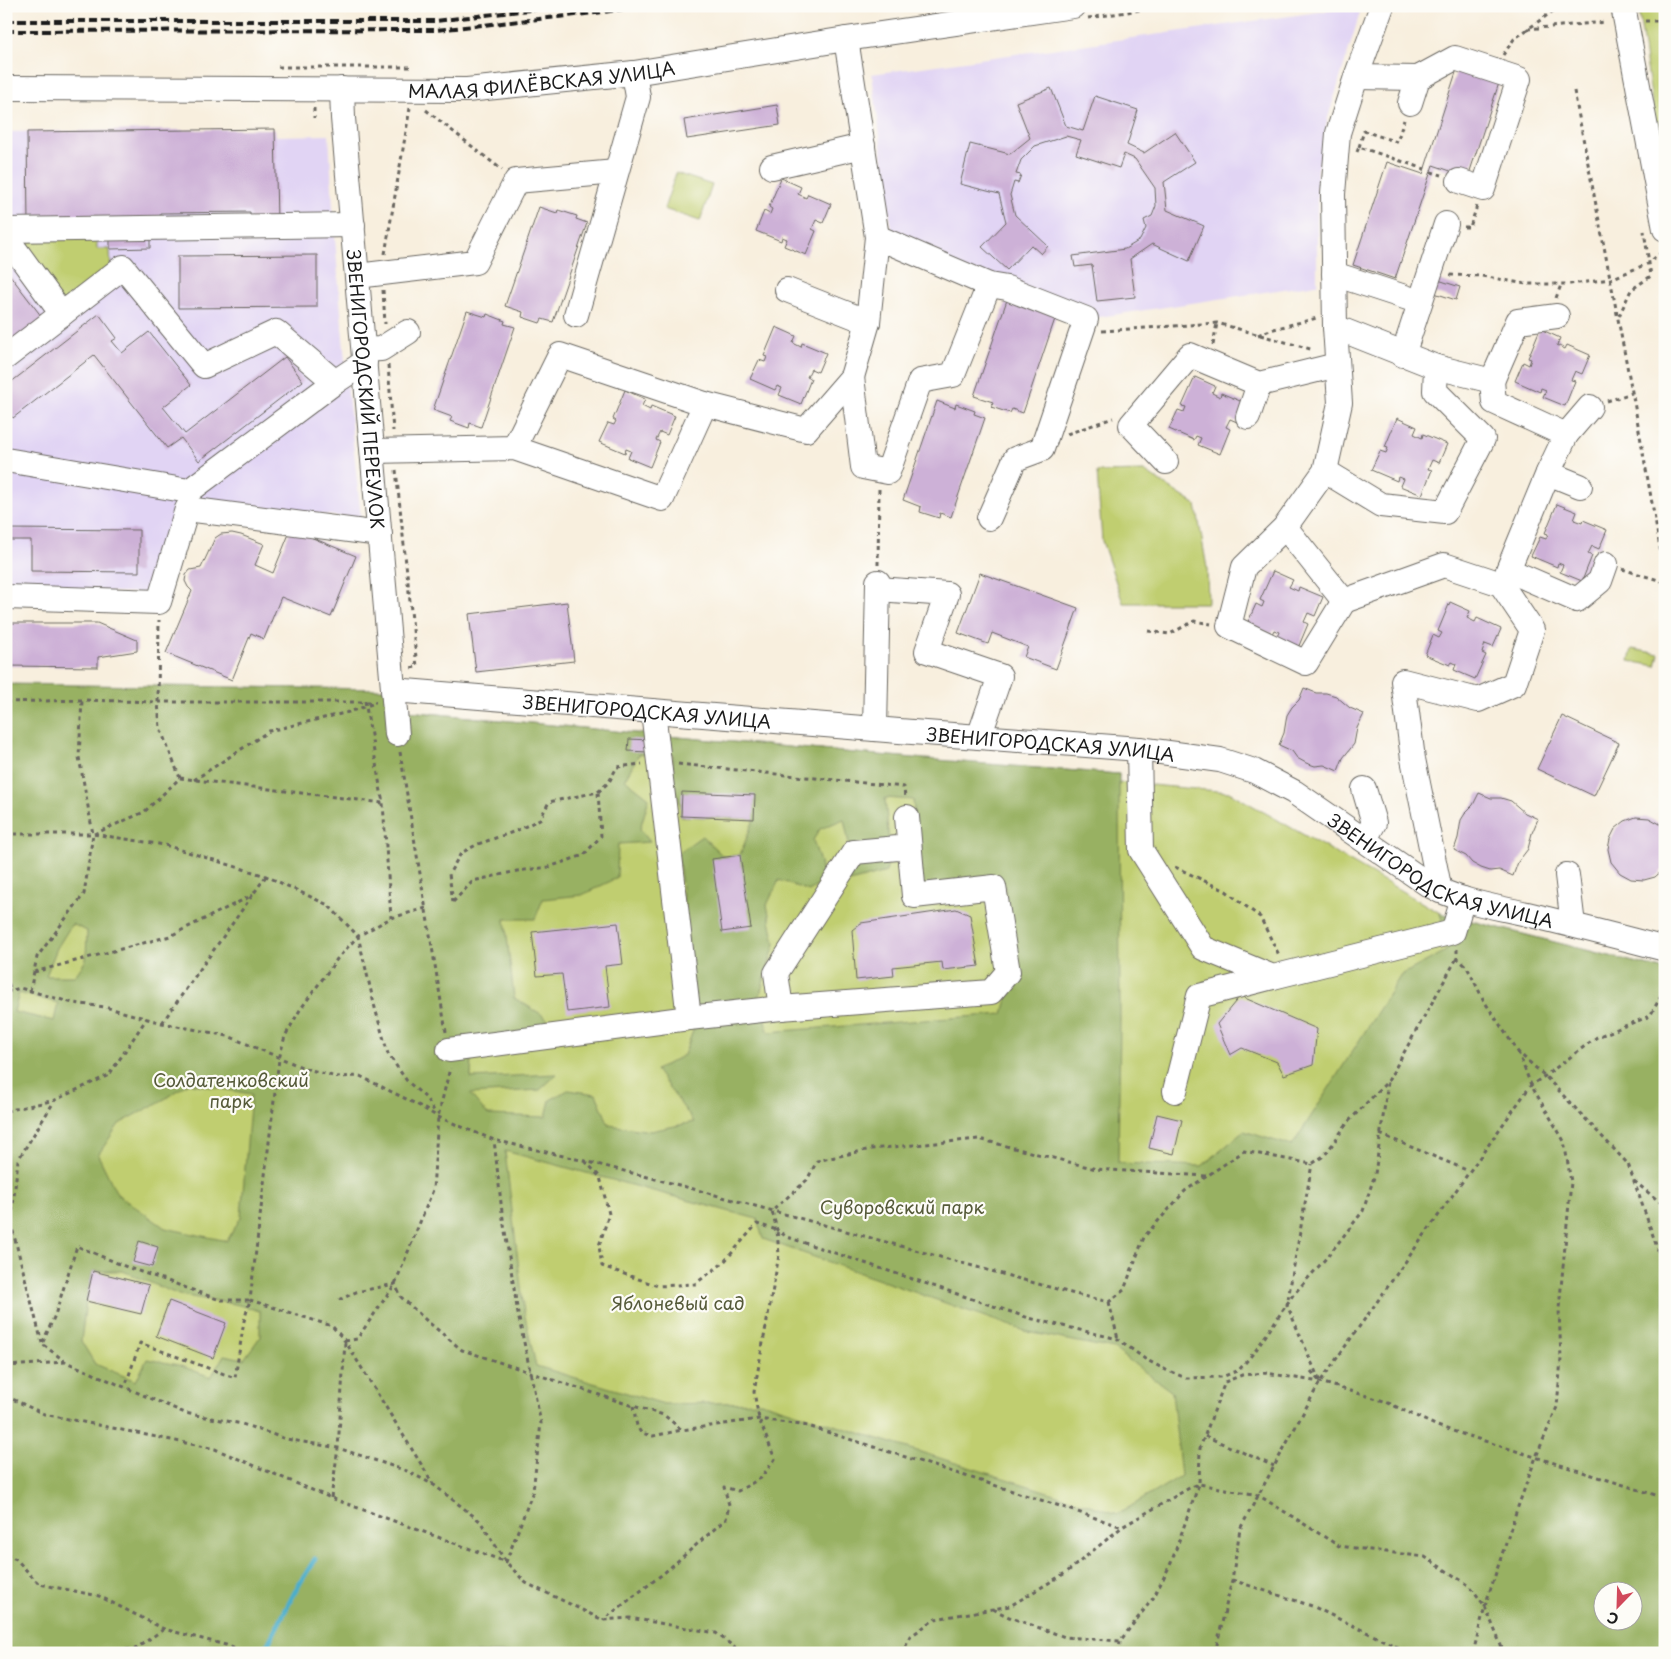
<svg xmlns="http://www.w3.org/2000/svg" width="1671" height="1659" font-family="'Playpen Sans',sans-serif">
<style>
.built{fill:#e1d4f4}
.green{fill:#c0ce70;stroke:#6e7546;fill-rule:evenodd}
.forest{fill:#98b162;stroke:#5a663f;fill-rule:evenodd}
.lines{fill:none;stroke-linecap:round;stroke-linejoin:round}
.stream{stroke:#4baecb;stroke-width:5}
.building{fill:#cdb1d7}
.minor-casing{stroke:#696660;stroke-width:26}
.path{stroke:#696660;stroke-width:3;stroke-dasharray:4 4;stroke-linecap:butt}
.minor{stroke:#fff;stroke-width:24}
.rail{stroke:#1c1c1c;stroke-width:4;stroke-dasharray:8 4;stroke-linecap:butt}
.labels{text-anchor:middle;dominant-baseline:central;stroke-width:4.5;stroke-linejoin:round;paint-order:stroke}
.street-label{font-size:18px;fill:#1c1c1c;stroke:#fdfcf7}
.park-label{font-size:18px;fill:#555a39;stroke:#fdfcf7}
</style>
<rect width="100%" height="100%" fill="#fdfcf7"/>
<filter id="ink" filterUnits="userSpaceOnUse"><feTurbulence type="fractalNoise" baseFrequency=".02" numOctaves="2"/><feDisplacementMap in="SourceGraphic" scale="10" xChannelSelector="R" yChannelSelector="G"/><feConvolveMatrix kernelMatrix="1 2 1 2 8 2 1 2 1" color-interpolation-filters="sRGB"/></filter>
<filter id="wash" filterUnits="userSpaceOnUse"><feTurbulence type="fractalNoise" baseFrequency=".0096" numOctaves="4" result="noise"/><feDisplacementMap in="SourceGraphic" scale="20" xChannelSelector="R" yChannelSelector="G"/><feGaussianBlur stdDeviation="1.12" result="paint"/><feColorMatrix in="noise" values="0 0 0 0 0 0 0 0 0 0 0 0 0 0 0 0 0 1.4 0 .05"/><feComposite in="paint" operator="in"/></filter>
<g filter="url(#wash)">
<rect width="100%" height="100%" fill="#f8efde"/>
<!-- built -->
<path class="built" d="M1362,6L1327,121L1317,175V284L1086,319L893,240L872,74Z
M275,129L276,136L329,135L334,226L346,374L361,519L183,498L155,593L6,589V132Z"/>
<!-- green -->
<path class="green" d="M1638,6H1665V176L1655,123Z
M676,173L712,185L700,221L664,209Z
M97,234V249H110L111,270L63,306L11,236Z
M1144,471L1196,505L1207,568L1208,603H1123L1102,541L1097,472Z
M1632,649L1659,654L1656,666L1629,661Z
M6,684L407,711L655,735L965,763L1119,774L1118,782L1229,792L1440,913L1665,970V1653H6ZM1604,1592H1634V1622H1604Z"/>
<!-- forest -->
<path class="forest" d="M175,6H438L423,8H176Z
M6,684L388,689L407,711C644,734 881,757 1119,774L1120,1020L1118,1163L1202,1166L1244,1131L1292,1146L1401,975L1446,951L1445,933L1440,913L1665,970V1653H6ZM639,754L673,755L672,781L681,806V816L754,819L740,855L724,857L702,836L678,853L697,1020L684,1055L656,1070L694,1122L651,1131L609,1125L596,1094L568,1090L550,1100L546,1117L488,1115L470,1094L540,1090L557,1074L471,1078L472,1042L554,1025L541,1014L514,998L505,919H535L543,899L582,895L617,878L618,844L650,842L640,829L649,798L625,779ZM885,798L913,800L921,888L1005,887L1012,980L1003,1014L768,1032L759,997L775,944L767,905L779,880L809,891L823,882L820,862L813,840L820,829L844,819L849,844L850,882L886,872L890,855ZM72,924L87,931L86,960L75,976H46L57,948ZM19,993L58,1003L54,1021L14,1012ZM188,1083L251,1094L241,1217L227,1241L165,1228L117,1194L98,1155L119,1124L170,1096ZM505,1151L757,1219L763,1239L1028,1332L1114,1349L1172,1392L1181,1476L1118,1514L761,1402L664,1404L536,1366L524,1312ZM93,1271H123L179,1295L235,1304L260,1311V1337L244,1359L224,1355L211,1377L178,1365L147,1359L136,1381L95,1364L81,1341L86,1301ZM1604,1592H1634V1622H1604Z"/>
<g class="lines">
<!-- stream -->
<path class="stream" d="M266,1653L267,1646L297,1588L315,1559"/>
</g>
<g id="blocks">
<!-- building -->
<path class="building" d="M1458,66L1500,80L1468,177L1433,165L1395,279L1353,265L1387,162L1423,174Z
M1051,88L1066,126L1083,131L1095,96L1138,110L1127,145L1144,153L1175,132L1195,162L1164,182L1167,210L1204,226L1189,261L1152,244L1130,259L1135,297L1097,301L1092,265L1075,267L1073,256L1125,249L1140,240L1146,228L1144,220L1152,216L1156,206L1155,188L1135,159L1124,154L1119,168L1076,154L1081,140L1066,136L1035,146L1021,160L1016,174L1021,175L1018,183L1014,182L1010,195L1015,215L1048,246L1041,254L1031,245L1007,270L982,247L1006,222L999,194L960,184L970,144L1010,154L1030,138L1016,102Z
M777,105L780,125L687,139L684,120Z
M275,129L277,221H250V212L160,213L161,224L28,226L27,132Z
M781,178L801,187L798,194L806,198L808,194L831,204L823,223L816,220L812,229L816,231L806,255L784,246L787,239L782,237L781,241L756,231L764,211L770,214L772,209L769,207Z
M539,207L557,213L558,210L577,216L576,219L587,223L553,322L542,319L540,323L522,317L523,312L505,306Z
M150,233V248L110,249V234Z
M317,255V307L178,308V256Z
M6,270L45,321L14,344L6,334Z
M1432,278L1460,287L1456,300L1428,291Z
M1008,297L1057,313L1023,413L1012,409L1010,413L991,407L993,402L974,396Z
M467,311L486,317L487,314L505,321L504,324L515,327L481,427L470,423L469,428L450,421L452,417L433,410Z
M99,314L117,338L112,341L122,353L149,332L191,385L163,407L185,434L285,357L303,381L199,461L181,438L167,448L94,355L13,418L6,410V386Z
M776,327L796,336L793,343L801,347L802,343L826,353L818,372L811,369L807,377L811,379L801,404L779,395L782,388L777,386L775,390L750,379L759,360L765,362L767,357L764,356Z
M1540,329L1560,338L1557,345L1565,349L1567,345L1590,355L1582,374L1575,371L1571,380L1575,381L1565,406L1543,397L1546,390L1541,388L1540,392L1515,381L1523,362L1529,365L1531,359L1528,358Z
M1195,377L1215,386L1212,393L1220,397L1221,393L1245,403L1237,422L1230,419L1226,427L1230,429L1220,454L1198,445L1201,438L1196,436L1194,440L1169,429L1178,410L1184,412L1186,407L1182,406Z
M625,390L645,399L642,406L650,410L651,406L675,416L667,435L660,432L656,440L660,442L650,467L628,458L631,451L626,449L625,453L599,442L608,423L614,425L616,421L613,419Z
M937,401L955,408L956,404L975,411L974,414L985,418L951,517L940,513L939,518L920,512L921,507L903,500Z
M1397,418L1417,427L1414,434L1422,438L1423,434L1447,444L1439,463L1432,460L1428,469L1432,470L1422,495L1400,486L1403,479L1398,477L1397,481L1371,470L1380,451L1386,453L1388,448L1385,447Z
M1557,504L1577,512L1574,520L1582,523L1583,520L1607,530L1599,549L1592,546L1588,554L1592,556L1582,581L1560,572L1563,565L1558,563L1557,567L1531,556L1540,537L1546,539L1548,534L1545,533Z
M6,529L139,530V572L31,571V540H6Z
M291,529L356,556L331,617L281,597L264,639L251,633L232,680L166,653L192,591L188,587L185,581L186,575L190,570L201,568L215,538L221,534L232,533L241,535L264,544L255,565L273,573Z
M1273,571L1293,580L1289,587L1298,591L1299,587L1323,597L1315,616L1308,613L1304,622L1308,624L1298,648L1276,639L1279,632L1274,630L1272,634L1247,624L1256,604L1262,607L1264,602L1260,600Z
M980,573L1078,608L1056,669L1024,657L1028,647L992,633L988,644L958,633Z
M567,602L574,661L476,672L469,614Z
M1450,602L1470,611L1467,618L1475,622L1477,618L1501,629L1493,647L1485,644L1482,653L1486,655L1475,679L1454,670L1456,664L1452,662L1450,665L1425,655L1433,635L1439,638L1442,633L1438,631Z
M6,623H97L137,640V651L98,657V667L6,666Z
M1304,688L1316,693H1326L1336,696L1350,708L1364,714L1357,728L1354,744L1343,758L1338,771L1324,765L1315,766L1306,763L1297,758L1292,751L1279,745L1284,733L1287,715L1292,707L1299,700Z
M1562,716L1619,743L1594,796L1537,769Z
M629,739L649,740L648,752L628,751Z
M682,792L755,795L754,819L681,816Z
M1479,793L1491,798H1501L1511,801L1525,813L1538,819L1532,833L1528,849L1518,862L1513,876L1499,870L1490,871L1481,868L1472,863L1466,856L1454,850L1458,838L1461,820L1466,812L1473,805Z
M1636,817L1649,818L1660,824L1665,830V868L1655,877L1644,880L1631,879L1620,873L1611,862L1608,849L1610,839L1615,829L1625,821Z
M740,855L751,928L722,932L712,859Z
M956,909L970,915L979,966L943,970L942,962L893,967L894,976L856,980L852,930L861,923Z
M618,923L623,964L605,966L610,1007L567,1012L562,974L537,976L532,932Z
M1240,996L1317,1029L1313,1065L1284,1075L1277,1062L1242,1048L1230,1055L1217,1024Z
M1157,1114L1182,1120L1174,1154L1149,1148Z
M139,1241L158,1247L152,1267L133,1262Z
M93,1271L149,1285L141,1314L86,1301Z
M169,1301L226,1323L213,1358L156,1336Z"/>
</g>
</g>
<g filter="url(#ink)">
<use href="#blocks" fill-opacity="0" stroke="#696660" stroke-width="1"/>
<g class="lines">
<!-- minor casing -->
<g class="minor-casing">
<g id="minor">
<path d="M1382,6L1356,77L1338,133L1333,194L1335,327L1340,403L1325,471L1285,527L1344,601L1444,565L1501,584L1532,630L1514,684L1478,700L1403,681L1413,759L1440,891"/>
<path d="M1623,6L1665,229"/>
<path d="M1356,77L1418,78L1455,58L1519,79L1483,189L1459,181"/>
<path id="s1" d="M6,88L467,90L634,73L846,39L1073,6"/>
<path id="s2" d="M342,89L343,118L397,734"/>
<path d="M1410,103L1418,78"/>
<path d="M772,167L863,146"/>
<path d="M6,230L353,225"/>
<path d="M6,237L62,314L6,357"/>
<path d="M877,237L989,285L1007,288L1086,319L1042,449L1015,459L989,518"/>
<path d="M1334,274L1420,302"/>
<path d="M357,276L475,262L516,181L616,172"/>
<path d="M787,290L868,322"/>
<path d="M62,314L123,267L204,366L276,332L335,382"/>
<path d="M576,315L638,97L634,73"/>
<path d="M1335,327L1436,367L1492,381L1518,321L1557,316"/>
<path d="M364,350L381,349L408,332"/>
<path d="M1403,355L1446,224"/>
<path d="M852,377L863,467L888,472L920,381L953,375L989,285"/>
<path d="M1492,381L1494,402L1566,435L1590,407"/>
<path d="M705,404L806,430L852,377L868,322L877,237L846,39"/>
<path d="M1248,417L1259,384"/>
<path d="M1566,435L1548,473L1580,486"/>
<path d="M373,451L514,448L662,499L705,404L560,355L514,448"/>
<path d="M6,460L189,491L335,382L365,362"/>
<path d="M1166,462L1131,425L1190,355L1259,384L1337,365"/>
<path d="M1325,471L1381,505L1445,512L1483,439L1435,391L1436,367"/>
<path d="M1548,473L1508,570L1577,600L1600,581L1606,564"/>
<path d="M1285,527L1244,567L1229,626L1306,663L1344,601"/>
<path d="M878,589L947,594L927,651L1000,676L979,737"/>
<path d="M6,597L159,602L187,509L380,534"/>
<path id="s3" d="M393,690L899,731L1139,749L1220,760L1254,771L1294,792L1429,885C1460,902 1497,907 1531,915C1576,926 1620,937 1665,949"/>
<path d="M875,729L878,582"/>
<path d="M1139,749L1141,850L1203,948L1273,977L1453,932L1463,899"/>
<path d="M1364,789L1374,823L1365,839"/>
<path d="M907,817L914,896L994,887L1008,972L991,992L781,1008L776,973L854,852L909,847"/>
<path d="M1567,875L1573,925"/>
<path d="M689,1018L781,1008"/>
<path d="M449,1050L689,1018L653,711"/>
<path d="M1175,1091L1199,996L1273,977"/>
</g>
</g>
<!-- path -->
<path class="path" d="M1088,18L1166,6
M1645,21H1665
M1527,29L1606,22
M1503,55L1514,39L1560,6
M278,67H414
M1574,91L1634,402L1665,576
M314,108V118
M426,110L502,170
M1359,147L1364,131L1397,142L1404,120
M1357,152L1359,147L1425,169
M1431,172L1442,175
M1464,227H1470L1477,206
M385,254L410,108
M1450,275L1482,276L1526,284H1570L1611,279L1649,263L1665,249
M383,290L385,324
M1556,298L1561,285
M1619,316L1631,290L1651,276L1644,231
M1660,319H1665
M1102,331L1217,323L1314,350
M1258,335L1270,330L1317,318
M1213,345L1217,323
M388,365L393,431
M1607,401L1632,393
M1067,434L1113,418
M396,470L417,667L410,668
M878,565L879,489
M1622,569L1665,582
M1148,631L1170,634L1194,621L1211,624
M365,701L383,803L391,918
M6,702L82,700L158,702H376
M400,752L446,1032
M678,764L904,787L905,799
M180,778L383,803
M194,780L269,731L349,712L375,703
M6,834H93L165,845L266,876L328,905L358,936L375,1008L388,1054L407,1081L426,1098L436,1114
M94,834L144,812L180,778L160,728L158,702L159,620
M1175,867L1226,891L1260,917L1280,957
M453,902L449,874L461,853L478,844L516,831L540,819L549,802L598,792L609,782L617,767L642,764
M453,902L473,881L517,871L549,867L584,855L601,836L598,792
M426,908L391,918L358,936L337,959L300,1010L285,1036L279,1059L250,1300L332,1326L345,1341L434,1485
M1457,949V958L1467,967L1484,1001L1518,1052L1545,1076L1628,1164L1665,1270
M34,972L170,936L253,895
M6,976L11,991H10
M30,991L37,957L84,894L93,834L79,757L82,700
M6,992L20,988L73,1003L105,1007L162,1023L228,1036L304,1068L336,1077L360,1076L418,1105L438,1117L494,1140L585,1161L679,1185L1071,1293L1109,1302L1124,1290L1144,1237L1185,1191L1244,1151L1312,1164L1325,1155L1348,1122L1388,1081L1457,958
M162,1023L266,876
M6,1111L55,1100L109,1075L147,1018
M1380,1134L1469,1171
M585,1161L600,1177L609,1214L599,1246L602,1266L658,1286L695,1284L723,1263L757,1224L777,1230L779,1255L754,1392L759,1419L775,1459L761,1478L738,1491L724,1487L729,1505L726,1519L664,1573L603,1620
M1206,1176L1096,1169L979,1139L871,1149L817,1161L807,1180L772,1211L777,1230L787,1237L1029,1318L1118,1339L1145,1359L1166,1370L1186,1378L1222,1377L1239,1370L1256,1350L1293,1295L1328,1256L1363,1211L1375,1174L1388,1082
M1634,1181L1665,1206
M339,1300L356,1292L395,1284L401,1297L427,1321L462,1350L633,1406L664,1415L682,1430L759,1419L808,1426L1066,1508L1122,1527
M1109,1302L1118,1339
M345,1341L357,1339L395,1284L433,1190L438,1117L450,1068
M42,1343L11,1224L18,1160L55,1100
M66,1362L42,1344L55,1315L77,1246L129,1268L162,1279L220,1300H250L244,1321L235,1378L140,1343L125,1387
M6,1366L66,1362L185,1413L242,1424L286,1439L338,1448L407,1471L434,1485L480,1521L506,1562L526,1583L603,1620L630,1618L716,1633L734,1647L737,1653
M1311,1371L1320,1382L1287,1305L1312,1164
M6,1396L44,1414L215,1449L331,1498L506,1562L533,1491L541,1423L518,1314L502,1212L494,1140
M633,1406L637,1426L641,1433L653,1436L682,1430
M1205,1436L1274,1466
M331,1498L338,1448L345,1342
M6,1554L16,1559L39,1584L99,1596L164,1629L226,1645L245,1653
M1232,1580L1312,1606L1410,1653
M993,1609L1009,1617L1065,1637L1120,1641L1154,1597L1171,1563L1199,1484L1200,1448L1225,1382L1242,1375L1266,1373L1320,1382L1384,1401L1437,1426L1665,1498
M103,1653L104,1651L135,1649L164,1629
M902,1653L911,1636L935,1619L1010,1606L1067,1572L1122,1527L1191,1487L1199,1484L1258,1495L1339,1546L1425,1557L1470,1586L1485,1606L1504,1653
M1119,1653L1120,1641
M1215,1653L1232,1580L1240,1529L1320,1382L1531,1085L1545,1076L1597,1037L1650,1016L1665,989
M1473,1653L1485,1606L1515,1515L1536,1457L1557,1407L1561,1359L1559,1309L1571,1182L1564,1141L1531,1085L1518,1052"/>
<!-- minor -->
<use href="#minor" class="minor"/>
<!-- rail -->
<path class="rail" d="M6,21H435L563,6
M6,31L436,30L604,12L642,6"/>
</g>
</g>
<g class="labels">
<!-- street labels -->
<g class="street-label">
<text stroke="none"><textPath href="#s1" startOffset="536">МАЛАЯ ФИЛЁВСКАЯ УЛИЦА</textPath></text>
<text stroke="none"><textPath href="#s2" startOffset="301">ЗВЕНИГОРОДСКИЙ ПЕРЕУЛОК</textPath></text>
<text stroke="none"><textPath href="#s3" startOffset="255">ЗВЕНИГОРОДСКАЯ УЛИЦА</textPath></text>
<text stroke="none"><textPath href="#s3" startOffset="660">ЗВЕНИГОРОДСКАЯ УЛИЦА</textPath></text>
<text stroke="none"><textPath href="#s3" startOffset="1080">ЗВЕНИГОРОДСКАЯ УЛИЦА</textPath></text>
</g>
<!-- park labels -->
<g class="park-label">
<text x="231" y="1079">Солдатенковский<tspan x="231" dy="21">парк</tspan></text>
<text x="902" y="1206">Суворовский парк</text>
<text x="678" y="1302">Яблоневый сад</text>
</g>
</g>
<!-- margin -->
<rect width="1671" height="1659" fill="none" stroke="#fdfcf7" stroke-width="25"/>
<!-- north arrow -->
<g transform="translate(1618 1606) rotate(203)"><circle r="24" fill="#fdfcf7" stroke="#a3a29f"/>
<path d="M0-4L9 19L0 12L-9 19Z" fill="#d1495b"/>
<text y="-8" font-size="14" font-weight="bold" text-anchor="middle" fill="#1c1c1c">С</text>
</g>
</svg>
